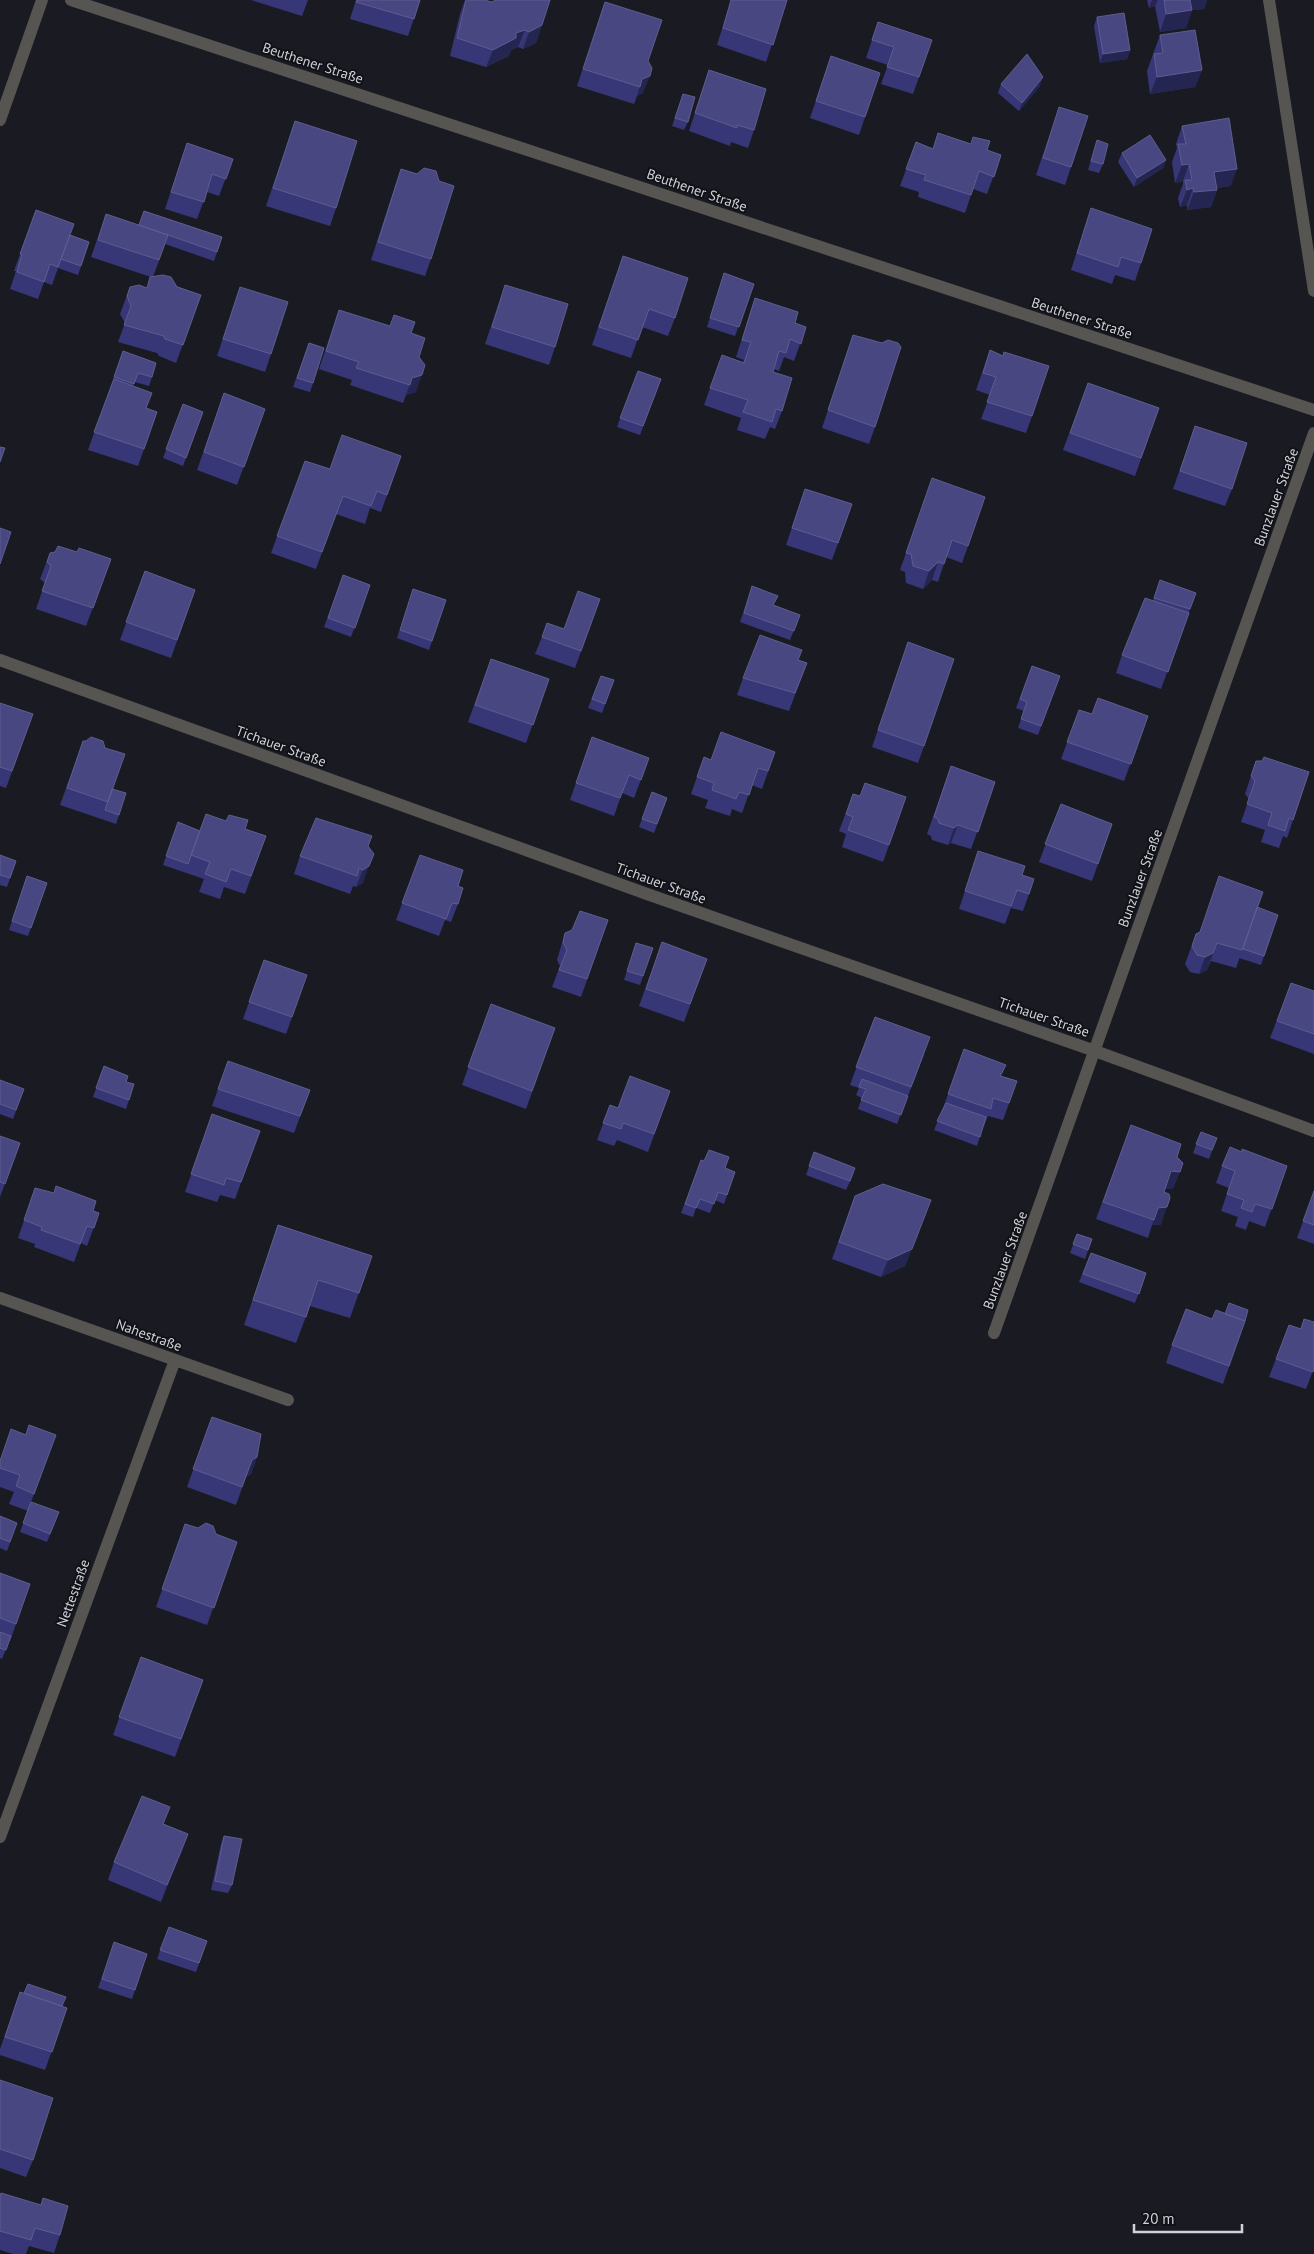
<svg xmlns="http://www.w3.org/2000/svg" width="1314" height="2254" font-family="'PT Sans',sans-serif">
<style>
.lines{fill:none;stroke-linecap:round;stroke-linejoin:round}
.minor{stroke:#565551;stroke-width:12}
.wall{fill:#373777}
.shaded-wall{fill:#252551}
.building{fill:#484781;stroke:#5d5d8f}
.labels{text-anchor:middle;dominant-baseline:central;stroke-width:4;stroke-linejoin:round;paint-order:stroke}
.street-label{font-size:14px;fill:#d0d1d6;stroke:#111218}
</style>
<rect width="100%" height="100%" fill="#1a1b22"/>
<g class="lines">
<!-- minor -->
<path class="minor" d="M71,0C486,135 899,274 1314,410
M1269,0L1314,291
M0,120L42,0
M0,660L647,894L1095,1051L1314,1131
M0,1298L288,1400
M994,1333L1314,433
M0,1837L175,1360"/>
</g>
<!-- wall -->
<path class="wall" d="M251,0H308L302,16Z
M356,0H420L408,36L350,19Z
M465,0L542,25L536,43L523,49L518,47L511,50L509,56L486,67L450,56L460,14Z
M731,0H787L766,62L717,45Z
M1147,0H1207L1204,9L1192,10L1186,28L1160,32L1155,6L1149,8Z
M605,2L648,61L643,93L637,96L634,104L577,86Z
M1097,17L1130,50L1127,59L1100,63L1094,26Z
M878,22L919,77L913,94L881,84L888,65L866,58Z
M1160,35L1202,70L1195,87L1150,94L1147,71Z
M831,56L865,117L859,135L810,118Z
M709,70L754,130L748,148L731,142L730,146L689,131Z
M1001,84L1040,86L1019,111L998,93Z
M683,94L688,122L684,130L672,126Z
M1059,107L1071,167L1065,185L1036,175Z
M295,121L336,208L330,226L266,206Z
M1182,126L1231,186L1217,188V190L1211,207L1187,210V205L1180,207L1178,198L1183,184V181L1175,183L1172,162L1177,148L1176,144Z
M938,133L1001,155L987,194L973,189L965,213L918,197L919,192L900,186L916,142L933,149Z
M1097,140L1103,164L1099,173L1088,170Z
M187,143L233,159L219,196L207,192L197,219L165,209Z
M1122,153L1166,160L1163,168L1134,187L1118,162Z
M401,169L439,181L431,259L425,276L371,260L395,186Z
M1091,208L1141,263L1135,281L1115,275L1112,284L1071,270Z
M36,210L70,235L89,242L78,275L58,268L52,285L44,282L38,299L10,289L16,271H14Z
M106,214L139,225L222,237L214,261L165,244L153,277L201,295L176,363L159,356L157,353L118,342L125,323L120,314L130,287L147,288L151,277L91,257Z
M617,273L675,318L668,336L642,327L631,358L592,345Z
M724,273L754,284L735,336L707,327Z
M505,285L555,347L549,365L485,344Z
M240,287L271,354L265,372L217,356Z
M755,298L795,323L806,327L794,361L784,357L779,371L774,369L773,372L782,411L775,429L770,427L765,439L737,430L741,418L704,405L722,355L743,362L744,360L736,357Z
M339,310L411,333L419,357L416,392L406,395L403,403L350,385L352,380L319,369Z
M853,335L882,343L875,427L869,444L822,428Z
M309,343L313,383L310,392L293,387Z
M990,350L1003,356L1004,352L1032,416L1026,433L981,419L990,395L976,390Z
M123,351L152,377L149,386L135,382L133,386L146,408L157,412L138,466L88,450Z
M638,371L661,379L640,435L617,427Z
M1088,383L1159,408L1135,476L1063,450Z
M224,393L265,409L237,485L197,470Z
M183,404L203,412L183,466L163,458Z
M1195,426L1232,489L1225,506L1173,489Z
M401,456L381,512L370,508L365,524L336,514L316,569L271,553L305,461L330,469Z
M805,489L852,504L832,560L786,545Z
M926,496L968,546L962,563L946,557L938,582L932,580L923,589L906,583L905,572L900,570Z
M77,552L111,559L86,626L36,609L45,583L40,579L50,553Z
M145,571L195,590L171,658L120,640Z
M343,575L370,585L351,637L324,627Z
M1160,580L1196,593L1161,689L1116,673L1122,655L1153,600Z
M752,586L774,605L800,615L790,640L740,622Z
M413,589L446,600L429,650L397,638Z
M600,599L575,668L535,654L542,637L564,629Z
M908,642L924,746L918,763L872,747Z
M491,659L549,679L526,743L468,722Z
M798,660L807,663L789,711L737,695L743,678Z
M1032,666L1060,676L1038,735L1018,728L1024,711L1016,708Z
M601,676L614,680L602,713L588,708Z
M0,703L33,714L6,788L0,786Z
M1079,710L1092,714L1148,716L1124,781L1061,759Z
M83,741L112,789L119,815L116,824L60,805Z
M775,752L762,789L752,785L742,813L732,809L730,816L705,808L708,800L691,794L704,757L711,760Z
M586,754L649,758L634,798L622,793L614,816L570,800Z
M1256,761L1293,820L1287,838L1283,836L1279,848L1261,842L1265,830L1241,822L1249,799L1245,794Z
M951,766L995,782L971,849L951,843L948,845L932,840L931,836L927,834Z
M652,792L667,798L654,833L639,827Z
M853,794L860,796L906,797L883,862L842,847L846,834L839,831Z
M1061,804L1112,824L1092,881L1039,862Z
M178,822L199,831L245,829L266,836L245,894L224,887L220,899L199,892L204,879L163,865Z
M368,846L363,883L356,887L353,886L350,894L294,874L300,856Z
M978,851L1022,875L1029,894L1023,911L1011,908L1005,924L959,909Z
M0,855L16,861L7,887L0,885Z
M420,855L458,886V904L451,922L445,920L439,936L396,920Z
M27,876L47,883L28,936L9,930Z
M1255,914L1278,915L1261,965L1239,958L1252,924L1236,968L1211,961L1207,970L1199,974L1190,972L1185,964L1196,934Z
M608,920L581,997L552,987L560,966L557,960L565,933Z
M662,942L707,959L684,1022L639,1006Z
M636,943L653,948L640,985L624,980Z
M264,960L307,975L286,1034L243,1019Z
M1291,983L1314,991V1054L1270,1038Z
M491,1004L555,1028L526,1109L462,1085Z
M875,1017L924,1055L897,1124L858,1109L862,1098L856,1095L859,1088L850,1085Z
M964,1049L1002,1076L1017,1081L1003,1120L988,1116L984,1126H983L977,1146L934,1130L942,1111Z
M228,1061L310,1090L294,1133L212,1106Z
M104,1066L126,1082L134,1084L126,1109L93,1097Z
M0,1080L24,1089L13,1119L0,1114Z
M670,1091L648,1152L617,1140L614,1146L597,1140L610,1105L618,1108Z
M212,1114L260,1131L235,1199L220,1195L217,1202L185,1192Z
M1131,1125L1173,1189H1165L1164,1192L1161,1225H1152L1148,1238L1096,1219Z
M1201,1132L1217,1138L1209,1159L1193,1153Z
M0,1136L20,1143L0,1197Z
M814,1152L852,1177L846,1190L806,1175Z
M1241,1152L1287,1166L1265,1227L1249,1221L1246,1230L1235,1226L1238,1217L1221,1211L1229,1188L1216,1183L1222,1166Z
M701,1160L735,1172L724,1204L715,1200L710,1213L696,1208L693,1217L681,1213Z
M35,1188L99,1213L87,1246L81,1243L74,1262L34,1247L35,1244L18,1238Z
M1314,1191V1244L1297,1238Z
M855,1196L931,1200L905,1266L881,1277L832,1259Z
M278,1225L372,1256L350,1318L310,1306L296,1343L244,1325Z
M1077,1234L1092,1239L1085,1259L1070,1253Z
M1091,1253L1146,1273L1135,1303L1079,1282Z
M1212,1319L1245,1321L1223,1384L1166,1363L1172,1345Z
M1304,1319L1314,1368L1306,1389L1269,1377L1289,1325L1300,1329Z
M212,1417L257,1457L251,1474L246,1477L236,1505L187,1487Z
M29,1425L56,1435L31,1502L59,1512L47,1542L20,1532L28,1511L9,1504L14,1492L0,1487V1460L25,1435Z
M0,1516L17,1523L7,1551L0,1548Z
M185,1524L237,1542L207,1625L156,1607Z
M0,1573L30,1584L10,1641H9L2,1659L0,1658Z
M141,1657L203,1680L175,1757L113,1735Z
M164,1824L188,1834L161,1902L108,1880L114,1862Z
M224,1836L232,1885L228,1893L211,1890L221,1844Z
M169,1927L207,1941L196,1972L157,1959Z
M114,1942L147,1954L132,1999L98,1988Z
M20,1992L67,2008L45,2070L0,2055V2049Z
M0,2080L33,2160L26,2177L0,2168Z
M0,2196L41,2205L43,2198L60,2235L54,2253L29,2246L26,2254H13L0,2250Z"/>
<!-- shaded-wall -->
<path class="shaded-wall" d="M1152,0H1158L1155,6L1149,8Z
M1187,0H1207L1204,9L1183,11Z
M1192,10L1186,28L1160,32L1166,14Z
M542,25L536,43L523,49L529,32Z
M525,30L518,47L511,50L509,56L486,67L493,50L516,33Z
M1130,50L1127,59L1100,63L1103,54Z
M1202,70L1195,87L1150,94L1157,77Z
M650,76L643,93L637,96L642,79Z
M1043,77L1040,86L1019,111L1022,103Z
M1166,160L1163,168L1134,187L1137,178Z
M1189,164L1183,181L1175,183L1182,165Z
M1237,169L1231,186L1208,189L1214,172Z
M1193,188L1187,205L1180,207L1187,190Z
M1217,190L1211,207L1187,210L1194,192Z
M422,375L416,392L406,395L403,403L412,378Z
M938,562L932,580L923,589L929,571Z
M958,825L951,843L948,845L954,828Z
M369,866L363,883L356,887L363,870Z
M1217,943L1207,970L1199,974L1205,957Z
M1006,1065L1000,1082V1076Z
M1171,1171L1180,1172L1173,1189H1165Z
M1170,1198L1161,1225H1152L1158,1208Z
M931,1200L905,1266L881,1277L888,1260Z
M257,1457L251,1474L246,1477L252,1460Z
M188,1834L182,1852L161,1902L167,1885Z"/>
<!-- building -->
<path class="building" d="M357,0H420L414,19L356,2Z
M466,0H484L492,2L495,0H550L542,25L529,32L525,30L516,33V38L493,50L457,38Z
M731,0H787L773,45L723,28Z
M1164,0H1190L1192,10L1166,14Z
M605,2L662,20L648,61L652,68L650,76L642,79L640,87L583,69Z
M1124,13L1130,50L1103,54L1097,17Z
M878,22L932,40L919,77L887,67L894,47L872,40Z
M1195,30L1202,70L1157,77L1154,54L1163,53L1160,35Z
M1027,54L1043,77L1022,103L1001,84Z
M831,56L880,73L865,117L816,101Z
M709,70L766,89L754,130L737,125V128L695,113Z
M683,94L695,97L688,122L675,118Z
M1059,107L1088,116L1071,167L1043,158Z
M1229,118L1237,169L1214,172L1217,190L1194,192L1193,188L1187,190L1185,180H1192L1189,164L1182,165L1178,144H1186L1182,126Z
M295,121L357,141L336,208L273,188Z
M938,133L971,144L973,137L990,141L987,150L1001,155L994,177L979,171L971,195L924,180L926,175L906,169L916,142L933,149Z
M1150,135L1166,160L1137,178L1122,153Z
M1097,140L1108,144L1103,164L1091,161Z
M187,143L233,159L226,179L212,174L204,202L171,192Z
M424,168L436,171L439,181L454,186L431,259L378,242L401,169L417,174Z
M1091,208L1152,229L1141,263L1121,257L1118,267L1077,253Z
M36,210L74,224L58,267L50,264L44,282L17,272L22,254H20Z
M144,211L222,237L217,252L139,225Z
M106,214L168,235L159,260L98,240Z
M70,235L89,242L81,266L61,259Z
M623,256L688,278L675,318L649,309L638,340L599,327Z
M724,273L754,284L739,327L710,318Z
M163,275L171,277L177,287L201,295L183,345L165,339L164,336L124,325L131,306L127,296L130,287L139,285L147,288L150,277Z
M505,285L568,304L555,347L492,327Z
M240,287L288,302L271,354L223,339Z
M755,298L798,312L795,323L806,327L801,344L790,339L786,353L779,351L773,372L792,378L782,411L776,409L772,422L743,412L748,400L710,388L722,355L744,363L751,342L742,340Z
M339,310L390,326L394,315L415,322L411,333L425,338L419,357L425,365L422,375L412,378L410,385L356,368L359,362L326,351Z
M853,335L882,343L888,340L898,343L901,347L875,427L828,410Z
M309,343L324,348L313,383L297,378Z
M990,350L1003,356L1004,352L1049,366L1032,416L987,402L996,377L983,373Z
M123,351L156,363L152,377L138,373L134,384L114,377Z
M638,371L661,379L643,426L620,418Z
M114,379L152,393L146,408L157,412L144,449L94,432Z
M1088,383L1159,408L1141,458L1070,433Z
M224,393L265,409L244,467L204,452Z
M183,404L203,412L186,458L166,449Z
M1195,426L1247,443L1232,489L1180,471Z
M342,435L401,456L387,495L377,491L371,506L343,496L322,552L277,536L305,461L330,469Z
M0,447L5,448L0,462Z
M932,478L985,497L968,546L952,540L944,564L938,562L929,571L913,566L911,554L906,553Z
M805,489L852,504L838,543L792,528Z
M0,528L11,532L0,564Z
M58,546L77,552L79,548L111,559L93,608L42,591L51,566L47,562L50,553L55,552Z
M145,571L195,590L177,640L126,622Z
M343,575L370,585L355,628L328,618Z
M1160,580L1196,593L1190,609L1154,598Z
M752,586L778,596L773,605L800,615L794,631L744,613Z
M413,589L446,600L432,641L400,630Z
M578,591L600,599L581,651L542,637L547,623L564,629Z
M1145,598L1189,613L1168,672L1122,655Z
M760,635L802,650L798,660L807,663L795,693L743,678Z
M908,642L954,659L924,746L878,730Z
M491,659L549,679L533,725L475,705Z
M1032,666L1060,676L1041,726L1021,719L1027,702L1020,699Z
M601,676L614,680L605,704L592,699Z
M1098,698L1148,716L1131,764L1067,742L1079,710L1092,714Z
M0,703L33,714L12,771L0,767Z
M721,732L775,752L768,771L758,768L749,795L739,792L736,799L712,790L714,783L697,777L704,757L711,760Z
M91,737L103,741L105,748L125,754L108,802L67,788L83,741H86Z
M592,737L649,758L641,780L629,775L620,798L576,783Z
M1264,757L1309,772L1293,820L1289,818L1285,831L1268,825L1272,813L1247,804L1255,781L1251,776L1256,761H1262Z
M951,766L995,782L978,832L958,825L954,828L939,823L938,819L934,817Z
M865,783L906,797L889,845L848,830L853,817L846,814L853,794L860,796Z
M112,789L126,793L119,815L105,810Z
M652,792L667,798L657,824L642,819Z
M1061,804L1112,824L1098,864L1045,844Z
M206,814L226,821L229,815L248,820L245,829L266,836L251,876L231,869L226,882L205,874L210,862L191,855Z
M316,818L372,836L368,846L374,854L369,866L363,870L359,868L357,876L300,856Z
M178,822L200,831L188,864L166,856Z
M978,851L1025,866L1022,875L1034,879L1029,894L1017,890L1011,906L965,891Z
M0,855L16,861L10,878L0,875Z
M420,855L463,870L458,886L463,888L458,904L452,903L446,919L402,903Z
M27,876L47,883L31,928L12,921Z
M1219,876L1263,892L1242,950L1217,943L1213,953L1205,957L1197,955L1192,946L1196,934L1200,932Z
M1257,907L1278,915L1264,956L1243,949Z
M580,911L608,920L587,979L559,970L567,950L563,942L565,933L572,930Z
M662,942L707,959L690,1004L646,989Z
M636,943L653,948L643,976L627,971Z
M264,960L307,975L292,1017L249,1002Z
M1291,983L1314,991V1034L1277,1021Z
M491,1004L555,1028L532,1091L468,1067Z
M875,1017L930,1037L911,1087L856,1067Z
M964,1049L1006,1065L1000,1076L1017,1081L1009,1103L993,1098L991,1109L948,1094Z
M228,1061L310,1090L300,1116L218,1089Z
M104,1066L128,1076L126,1082L134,1084L129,1100L96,1088Z
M630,1076L670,1091L654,1134L623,1123L621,1129L603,1123L610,1105L618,1108Z
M862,1079L908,1096L901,1115L861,1100L866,1089L859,1087Z
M0,1080L24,1089L16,1110L0,1104Z
M946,1103L986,1117L980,1137L937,1121Z
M212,1114L260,1131L241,1182L226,1178L224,1185L191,1174Z
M1131,1125L1181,1144L1177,1157L1183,1163L1180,1172L1171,1171L1164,1192L1169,1194L1170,1198L1167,1207L1158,1208L1154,1220L1103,1202Z
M1201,1132L1217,1138L1212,1150L1196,1144Z
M0,1136L20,1143L5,1184L0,1182Z
M1230,1147L1242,1152V1149L1287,1166L1272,1209L1255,1204L1252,1212L1241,1208L1244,1200L1227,1194L1235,1171L1222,1166Z
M709,1150L729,1157L725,1168L735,1172L727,1195L718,1192L714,1204L700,1199L696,1208L685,1204L701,1160L704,1161Z
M814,1152L855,1168L850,1181L809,1166Z
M883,1184L931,1200L912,1249L888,1260L839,1242L855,1196Z
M56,1186L96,1201L93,1211L99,1213L94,1228L87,1226L80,1244L41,1230L42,1227L24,1220L35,1188L54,1193Z
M1314,1191V1225L1303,1221Z
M278,1225L372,1256L359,1293L318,1280L306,1317L253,1300Z
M1077,1234L1092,1239L1088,1250L1073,1244Z
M1091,1253L1146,1273L1139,1294L1083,1274Z
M1229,1303L1248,1310L1245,1321L1225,1314Z
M1186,1309L1212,1319L1216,1310L1245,1321L1229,1366L1172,1345Z
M1304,1319L1314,1322V1368L1313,1372L1276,1359L1289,1325L1301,1329Z
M212,1417L261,1434L257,1457L252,1460L242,1487L193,1469Z
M29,1425L56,1435L34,1494L16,1486L20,1475L0,1468V1461L11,1429L26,1435Z
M31,1502L59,1512L50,1534L23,1523Z
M0,1516L17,1523L10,1542L0,1538Z
M206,1523L213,1526L216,1534L237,1542L214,1608L162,1589L185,1524L198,1528Z
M0,1573L30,1584L16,1624L0,1618Z
M0,1632L11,1636L6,1650L0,1648Z
M141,1657L203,1680L181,1739L119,1717Z
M142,1796L170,1807L163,1824L188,1834L167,1885L114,1862Z
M224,1836L242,1839L232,1885L215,1881Z
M169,1927L207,1941L199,1963L160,1950Z
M114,1942L147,1954L135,1990L102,1979Z
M28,1984L66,1997L62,2006L24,1993Z
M20,1992L67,2008L52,2052L5,2037Z
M0,2080L53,2098L33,2160L0,2149Z
M1,2193L41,2205L43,2198L68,2206L60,2235L35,2228L31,2240L0,2231V2196Z"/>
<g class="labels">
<!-- street labels -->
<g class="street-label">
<text transform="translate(313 63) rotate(18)">Beuthener Straße</text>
<text transform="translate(697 190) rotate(19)">Beuthener Straße</text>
<text transform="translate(1082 318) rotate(18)">Beuthener Straße</text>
<text transform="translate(1276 497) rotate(-70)">Bunzlauer Straße</text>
<text transform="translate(281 746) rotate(20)">Tichauer Straße</text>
<text transform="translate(1140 878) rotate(-70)">Bunzlauer Straße</text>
<text transform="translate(661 883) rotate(20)">Tichauer Straße</text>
<text transform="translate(1044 1017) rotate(19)">Tichauer Straße</text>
<text transform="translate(1005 1260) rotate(-70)">Bunzlauer Straße</text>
<text transform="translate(149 1335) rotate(20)">Nahestraße</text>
<text transform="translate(73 1593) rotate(-70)">Nettestraße</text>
</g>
</g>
<!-- scale -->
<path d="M1134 2224v8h108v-8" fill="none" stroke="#d0d1d6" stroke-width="2.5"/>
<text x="1142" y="2224" font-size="15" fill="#d0d1d6" stroke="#111218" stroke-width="4" paint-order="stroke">20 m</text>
</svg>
